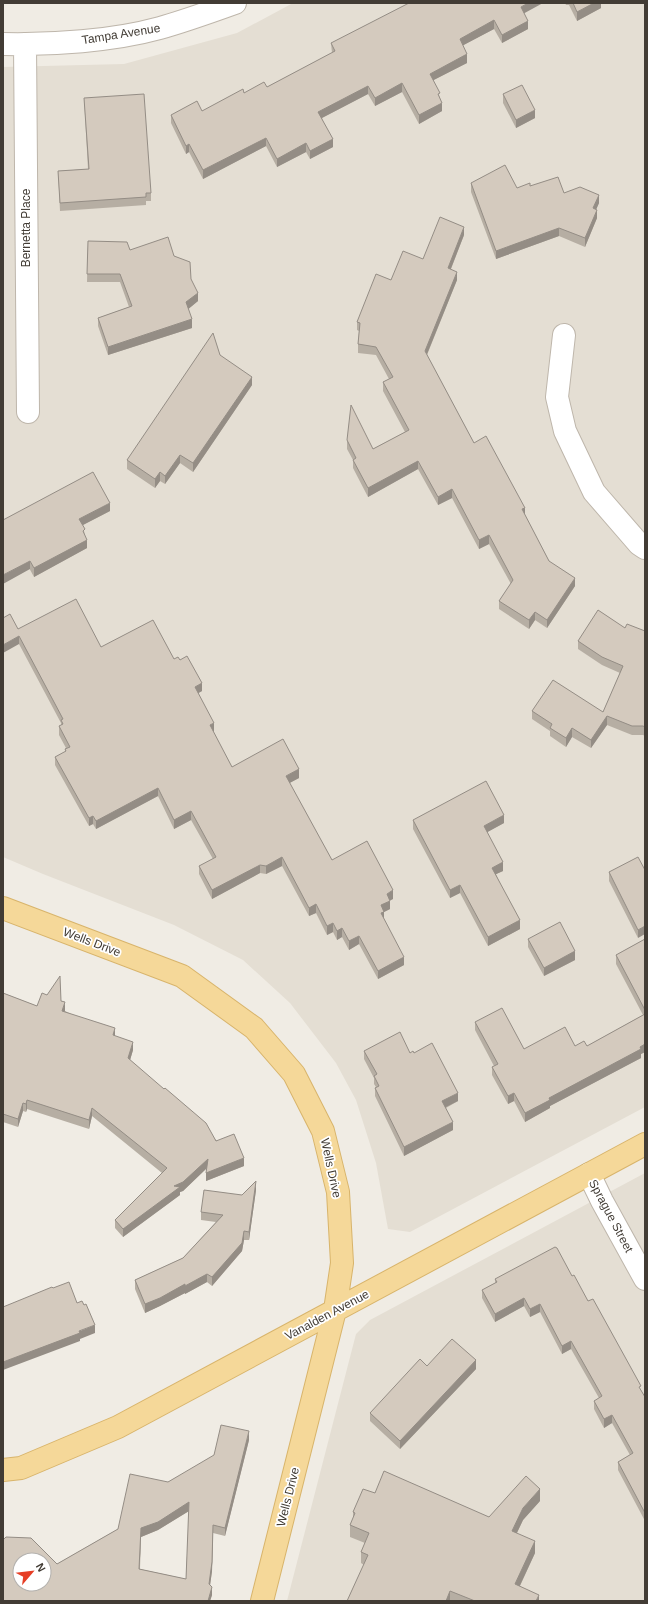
<svg xmlns="http://www.w3.org/2000/svg" width="648" height="1604" font-family="Arial,sans-serif">
<style>
.residential{fill:#e4ded3}
.lines{fill:none;stroke-linecap:round;stroke-linejoin:round}
.minor-casing{stroke:#beb6ab;stroke-width:24}
.major-casing{stroke:#d8b46b;stroke-width:24}
.minor{stroke:#fff;stroke-width:22}
.major{stroke:#f5d899;stroke-width:22}
.wall{fill:#b6aea3;fill-rule:evenodd}
.shaded-wall{fill:#948d85}
.building{fill:#d4cabe;stroke:#948d85;fill-rule:evenodd}
.labels{text-anchor:middle;dominant-baseline:central;stroke-width:3.5;stroke-linejoin:round;paint-order:stroke}
.street-label{font-size:12px;fill:#423c35;stroke:#fff}
</style>
<rect width="100%" height="100%" fill="#f0ece4"/>
<!-- residential -->
<path class="residential" d="M293,3H645V1107L410,1232L388,1229L376,1163L356,1100L336,1063L290,1003L243,960L174,925L43,874L3,857V67L124,64L237,33Z
M645,1173V1601H287L356,1334L370,1320Z"/>
<g class="lines">
<!-- minor casing -->
<g class="minor-casing">
<path id="minor" d="M3,44C51,45 113,41 160,28C185,21 210,12 235,3
M25,44L28,412
M564,335L557,397L565,431L594,492L639,544L645,548
M589,1174L602,1201L645,1279"/>
</g>
<!-- major casing -->
<g class="major-casing">
<path id="major" d="M3,908L182,976L254,1028L294,1074L323,1131L338,1192L342,1263L335,1310L262,1601
M3,1470L21,1468L118,1427L645,1144"/>
</g>
<!-- minor -->
<use href="#minor" class="minor"/>
<!-- major -->
<use href="#major" class="major"/>
</g>
<!-- wall -->
<path class="wall" d="M565,3H601V8L577,21L569,5H566Z
M524,13L528,29L502,43L494,29L463,45L467,63L433,80L440,98L442,111L419,124L402,92L375,106L368,94L322,118L333,147L310,159L306,152L277,167L266,146L203,179L189,152L186,154L171,123V115L202,111L244,93L267,87L332,53L331,43Z
M503,94L535,118L516,128L503,103Z
M84,98L151,193V201H146V205L60,211L58,171L88,169Z
M471,183L517,188L530,186L564,193L599,203L596,209L597,218L585,247L559,236L496,259L471,192Z
M464,235L451,269L457,280L427,355L474,443L525,515L549,561L575,586L547,628L535,620L529,629L499,609V601L511,584L489,544L479,549L452,498L438,505L418,469L368,497L353,468V460L347,449V440L373,449L405,432L383,391V382L389,379L376,355L358,353V344L359,331L357,330V322L391,280L423,259Z
M88,241L130,250L174,256L191,279L198,301L188,309L192,328L108,355L98,326V318L129,307L120,282H87Z
M220,355L252,385L193,472L180,463L165,484L160,481L155,488L127,469V460Z
M110,511L83,525L87,548L34,577L3,520Z
M625,628L645,631V736L643,735H632L607,725L591,748L572,737L566,747L550,736V731L532,719V711L603,712L620,673L602,665L578,649V641Z
M18,629L101,647L180,660L202,691L198,693L214,731H213L232,767L299,778L289,783L332,860L393,899L390,900V909L384,912V919L404,965L378,979L359,944L349,950L342,937L337,940L333,932L327,935L316,913L309,916L282,866L266,874L260,873L212,899L199,874V866L213,859L191,820L174,829L158,796L96,829L93,824L89,826L55,765V757L65,752V749L66,748L59,735V726L61,725V723L19,644Z
M413,820L504,823L487,832L503,871L496,874L520,929L488,946L460,893L450,898L413,829Z
M645,870L638,938L609,881V872Z
M528,939L575,960L544,976L528,947Z
M645,939V1052L641,1054V1058L550,1106V1108L525,1122L514,1101L508,1104L492,1075V1067L494,1066L475,1030V1022L524,1049L587,1046L643,1015L616,964V955Z
M3,993L37,1006L47,995L61,1001L65,1011L115,1036L133,1050L130,1060L244,1166L206,1181L207,1168L183,1191L180,1192V1195L123,1237L115,1228V1220L162,1173L92,1116L89,1129L27,1109L26,1112L23,1111L18,1127L3,1122Z
M364,1051L410,1053H414L458,1101L446,1108L453,1130L404,1156L375,1096V1088L376,1087L374,1084V1078L364,1059Z
M256,1190L249,1240H244L242,1251L212,1286L207,1282L185,1294V1293L160,1306L145,1313L135,1289V1280L183,1258L216,1222L201,1220V1212Z
M572,1276L588,1301L645,1397V1521L618,1470V1462L630,1455L612,1423L604,1428L594,1409V1401L599,1398L571,1349L562,1354L540,1312L530,1317L524,1306L495,1322L482,1298V1290L495,1283V1279Z
M427,1366L476,1369L400,1449L370,1421V1413Z
M249,1440L225,1536L213,1533L212,1571L210,1585L212,1595L210,1601H3L57,1564L118,1529L168,1482ZM189,1511L186,1579L140,1569L141,1537L158,1530Z
M375,1493L489,1517L540,1501L523,1520L517,1533L535,1553L520,1586L539,1601H347L364,1565L361,1563V1552L365,1543L350,1537V1525L353,1519V1512Z"/>
<!-- shaded-wall -->
<path class="shaded-wall" d="M528,3H543L521,15V7Z
M594,3H601V8L577,21V12Z
M494,20V29L460,47V39Z
M528,21V29L502,43V35Z
M467,54V63L430,82V74Z
M402,83V92L375,106V98Z
M368,86V94L318,120V112Z
M442,103V111L419,124V115Z
M535,110V118L516,128V120Z
M266,138V146L203,179V170Z
M333,139V147L310,159V151Z
M306,143V152L277,167V159Z
M189,144V152L186,154V146Z
M599,195V203L593,217V208Z
M597,210V218L585,247V238Z
M464,227V235L448,276V268Z
M559,228V236L496,259V251Z
M457,272V280L425,359V351Z
M198,293V301L186,311V302Z
M192,319V328L108,355V347Z
M252,377V385L193,472V463Z
M180,455V463L165,484V476Z
M418,461V469L368,497V488Z
M160,472V481L155,488V479Z
M452,489V498L438,505V497Z
M110,503V511L79,527V519Z
M525,508V516L522,509Z
M489,535V544L479,549V540Z
M87,540V548L34,577V568Z
M30,561V569L3,584V575Z
M575,578V586L547,628V620Z
M535,612V620L529,629V620Z
M19,636V644L3,653V645Z
M202,683V691L195,695V687Z
M607,716V725L591,748V740Z
M214,723V731L210,733V725Z
M572,728V737L566,747V738Z
M299,769V778L286,785V776Z
M158,788V796L96,829V821Z
M191,811V820L174,829V820Z
M504,815V823L484,834V826Z
M93,816V824L89,826V818Z
M282,857V866L266,874V866Z
M503,862V871L492,876V868Z
M260,865V873L212,899V890Z
M460,885V893L450,898V890Z
M393,890V899L387,902V894Z
M390,901V909L384,912V920L381,922V905Z
M316,904V913L309,916V908Z
M520,920V929L488,946V937Z
M333,923V932L327,935V926Z
M645,926V934L638,938V930Z
M342,928V937L337,940V931Z
M359,936V944L349,950V941Z
M575,951V960L544,976V968Z
M404,957V965L378,979V971Z
M65,1002V1011L62,1019V1011Z
M115,1028V1036L113,1035Z
M133,1042V1050L128,1067V1058Z
M645,1044V1052L641,1054V1058L550,1106V1108L525,1122V1113L549,1098Z
M458,1093V1101L442,1109V1101Z
M514,1093V1101L508,1104V1096Z
M27,1100V1109L26,1112V1104Z
M23,1103V1111L18,1127V1119Z
M92,1108V1116L89,1129V1120Z
M453,1122V1130L404,1156V1147Z
M244,1158V1166L206,1181V1173Z
M208,1159V1167L183,1191L180,1192V1195L123,1237V1229Z
M256,1181V1190L249,1240V1232Z
M244,1231V1240L242,1251L212,1286V1277Z
M207,1274V1282L185,1294V1286Z
M185,1284V1293L160,1306L145,1313V1304Z
M524,1298V1306L495,1322V1314Z
M540,1304V1312L530,1317V1309Z
M95,1325V1333L80,1339V1341L3,1370V1362Z
M571,1341V1349L562,1354V1346Z
M476,1360V1369L400,1449V1441Z
M612,1415V1423L604,1428V1419Z
M249,1431V1440L225,1536V1528Z
M540,1489V1501L523,1520L512,1543V1531L523,1508Z
M189,1502V1511L158,1530L141,1537L139,1578L141,1528Z
M213,1533L212,1571L209,1593V1584Z
M535,1541V1553L515,1596V1584Z
M212,1587V1595L210,1601H208Z
M450,1591V1601H446Z
M539,1595V1601H536Z"/>
<!-- building -->
<path class="building" d="M409,3H528L521,7L528,21L502,35L494,20L460,39L467,54L430,74L440,93L438,94L442,103L419,115L402,83L375,98L368,86L318,112L333,139L310,151L306,143L277,159L266,138L203,170L189,144L186,146L171,115L197,101L202,111L243,89L244,93L264,82L267,87L335,51L331,43Z
M573,3H594L577,12Z
M522,85L535,110L516,120L503,94Z
M144,94L151,193H146V197L60,203L58,171L89,169L84,98Z
M505,165L517,188L530,183V186L558,177L564,193L580,187L599,195L593,208L597,210L585,238L559,228L496,251L471,183Z
M440,217L464,227L448,268L457,272L425,351L474,443L486,436L525,508L522,509L549,561L575,578L547,620L535,612L529,620L499,601L513,580L489,535L479,540L452,489L438,497L418,461L368,488L353,460L356,458L347,440L351,405L373,449L409,430L383,382L393,377L376,347L358,344L360,323L357,322L376,274L391,280L403,251L423,259Z
M168,237L174,256L190,262L191,279L198,293L186,302L192,319L108,347L98,318L132,306L120,274H87L88,241L127,242L130,250Z
M213,333L220,355L252,377L193,463L180,455L165,476L160,472L155,479L127,460Z
M93,472L110,503L79,519L85,529L83,531L87,540L34,568L30,561L3,575V520Z
M76,599L101,647L153,620L174,659L178,657L180,660L187,656L202,683L195,687L214,723L210,725L232,767L283,739L299,769L286,776L332,860L367,841L393,890L387,894L390,901L381,905L384,912L381,913L404,957L378,971L359,936L349,941L342,928L337,931L333,923L327,926L316,904L309,908L282,857L266,866L260,865L212,890L199,866L216,857L191,811L174,820L158,788L96,821L93,816L89,818L55,757L66,751L65,749L70,747L59,726L63,724L61,720L63,719L19,636L3,645V618L10,614L18,629Z
M598,610L625,628L627,624L645,631V727L643,726H632L607,716L591,740L572,728L566,738L550,728L552,724L532,711L553,680L603,712L623,666L602,657L578,641Z
M486,781L504,815L484,826L503,862L492,868L520,920L488,937L460,885L450,890L413,820Z
M638,857L645,870V926L638,930L609,872Z
M560,922L575,951L544,968L528,939Z
M645,939V1010L616,955Z
M60,976L61,1001L65,1002L62,1011L115,1028L113,1035L133,1042L128,1058L164,1089L165,1088L206,1123L216,1141L234,1134L244,1158L206,1173L208,1159L183,1182L174,1186L180,1187L123,1229L115,1220L167,1168L92,1108L89,1120L27,1100L26,1104L23,1103L18,1119L3,1114V993L37,1006L42,993L47,995Z
M502,1008L524,1049L565,1027L575,1046L584,1041L587,1046L645,1014V1044L640,1047L641,1049L549,1098L550,1100L525,1113L514,1093L508,1096L492,1067L498,1064L475,1022Z
M400,1032L410,1053L413,1051L414,1053L432,1043L458,1093L442,1101L453,1122L404,1147L375,1088L379,1086L374,1076L377,1074L364,1051Z
M256,1181L249,1232L244,1231L242,1243L212,1277L207,1274L185,1286V1284L160,1298L145,1304L135,1280L183,1258L223,1215L201,1212L204,1190L242,1195Z
M555,1247L557,1248L572,1276L574,1275L588,1301L593,1299L641,1386L639,1387L645,1397V1513L618,1462L633,1453L612,1415L604,1419L594,1401L602,1396L571,1341L562,1346L540,1304L530,1309L524,1298L495,1314L482,1290L497,1282L495,1279Z
M69,1282L77,1303L82,1301L84,1305L86,1304L95,1325L79,1331L80,1333L3,1362V1307L52,1287L53,1288Z
M452,1339L476,1360L400,1441L370,1413L420,1359L427,1366Z
M221,1425L249,1431L225,1528L213,1525L212,1562L209,1584L212,1587L208,1601H3V1540L6,1537L31,1538L57,1564L118,1529L130,1474L168,1482L214,1455ZM189,1502L186,1579L139,1569L141,1528L158,1522ZM20,1560H44V1584H20Z
M384,1471L489,1517L526,1476L540,1489L523,1508L512,1531L535,1541L515,1584L539,1595L536,1601H475L450,1591L446,1601H347L368,1555L361,1552L369,1533L350,1525L355,1513L353,1512L363,1489L375,1493Z"/>
<g class="labels">
<!-- street labels -->
<g class="street-label">
<text transform="translate(121 34) rotate(-9)">Tampa Avenue</text>
<text transform="translate(26 228) rotate(-90)">Bernetta Place</text>
<text transform="translate(92 942) rotate(21)">Wells Drive</text>
<text transform="translate(331 1168) rotate(78)">Wells Drive</text>
<text transform="translate(611 1216) rotate(62)">Sprague Street</text>
<text transform="translate(327 1315) rotate(-28)">Vanalden Avenue</text>
<text transform="translate(288 1497) rotate(-76)">Wells Drive</text>
</g>
</g>
<!-- border -->
<rect width="648" height="1604" fill="none" stroke="#423c35" stroke-width="8"/>
<!-- north arrow -->
<g transform="translate(32 1572) rotate(62)"><circle r="19" fill="#ffffff" stroke="#b3b1ae"/>
<path d="M0-3L7 15L0 10L-7 15Z" fill="#e63e25"/>
<text y="-6" font-size="11" font-weight="bold" text-anchor="middle" fill="#423c35">N</text>
</g>
</svg>
